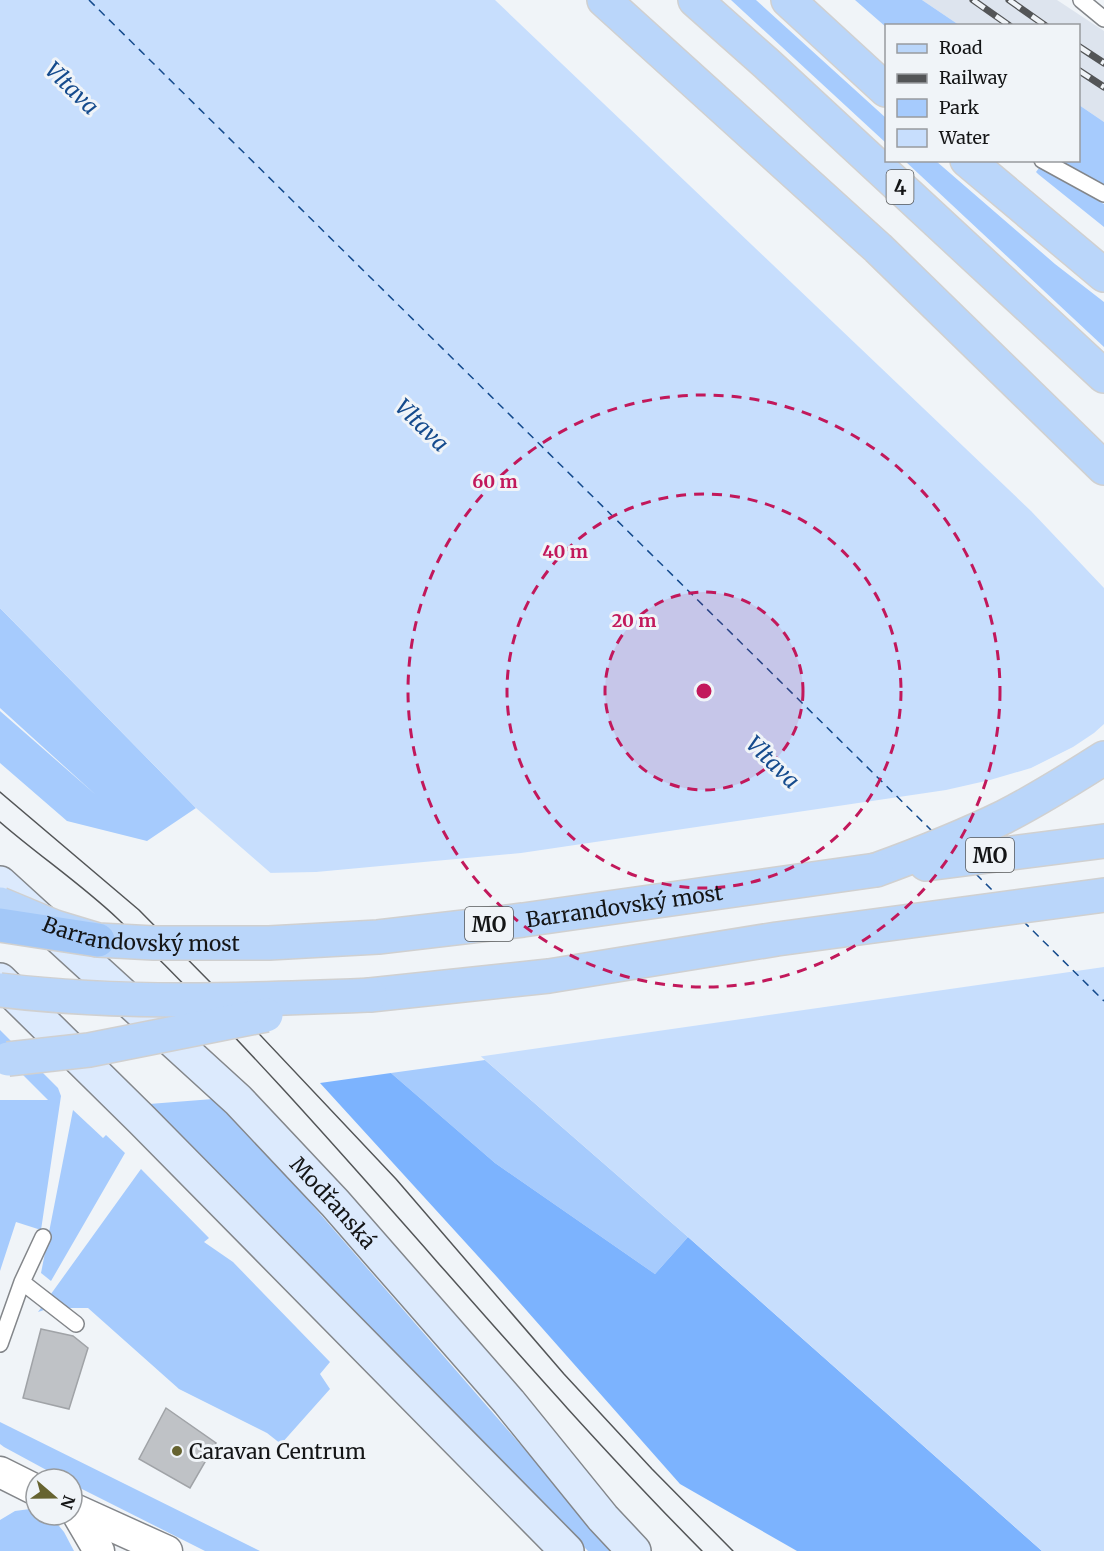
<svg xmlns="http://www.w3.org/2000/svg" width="1104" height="1551" font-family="Merriweather,serif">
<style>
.built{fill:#dde4ee}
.green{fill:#a6cbfd}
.forest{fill:#7cb3fe}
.water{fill:#c7defd}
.pier{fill:#f0f4f8}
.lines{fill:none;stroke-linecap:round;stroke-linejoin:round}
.ferry{stroke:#154b8d;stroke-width:1.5;stroke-dasharray:8 6;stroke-linecap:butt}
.building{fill:#bfc2c6;stroke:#a0a3a7;stroke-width:1.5}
.service-casing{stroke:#83868a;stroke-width:18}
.minor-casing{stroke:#83868a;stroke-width:33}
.secondary-casing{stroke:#83868a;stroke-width:36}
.primary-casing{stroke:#d0d0d0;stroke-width:36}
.service{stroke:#fff;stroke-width:15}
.minor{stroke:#fff;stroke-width:30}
.secondary{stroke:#dceafd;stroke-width:33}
.primary{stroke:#bad6fa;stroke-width:33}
.tram{stroke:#535557;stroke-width:1.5}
.rail-casing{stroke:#535557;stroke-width:7}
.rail{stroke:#f0f4f8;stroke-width:4.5;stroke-dasharray:14;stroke-linecap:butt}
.primary-bridge-casing{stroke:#d0d0d0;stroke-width:36;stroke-linecap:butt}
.trunk-bridge-casing{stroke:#d0d0d0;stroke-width:36;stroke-linecap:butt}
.primary-bridge{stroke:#bad6fa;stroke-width:33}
.trunk-bridge{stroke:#a3c8f8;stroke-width:33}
.ring{fill:none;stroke:#c2185b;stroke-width:3;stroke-dasharray:10 8}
.poi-dot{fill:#666330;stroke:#f0f4f8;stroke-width:2}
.labels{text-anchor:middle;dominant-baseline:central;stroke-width:6;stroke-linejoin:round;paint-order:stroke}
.shield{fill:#f0f4f8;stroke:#56585a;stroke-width:1.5}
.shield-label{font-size:20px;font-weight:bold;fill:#141516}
.street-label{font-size:21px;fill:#141516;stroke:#f0f4f8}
.poi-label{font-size:21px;fill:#141516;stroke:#f0f4f8;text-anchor:start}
.water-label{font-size:22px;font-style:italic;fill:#154b8d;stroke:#f0f4f8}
.centre{fill:#c2185b;stroke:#f0f4f8;stroke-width:3}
.ring-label{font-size:18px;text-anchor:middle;font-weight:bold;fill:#c2185b;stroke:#f0f4f8;stroke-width:6;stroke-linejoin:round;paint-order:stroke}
</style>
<rect width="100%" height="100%" fill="#f0f4f8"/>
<!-- built -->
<path class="built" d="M922,0H1057L1104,31V122L1079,105L1078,26L959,25Z"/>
<!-- green -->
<path class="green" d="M731,0H756L886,118V143Z
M855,0H922L959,25L886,27Z
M1079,105L1104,122V186L1060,161L1078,160Z
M905,161H936L1055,264L1104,302V347Z
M1039,168L1104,204V227L1038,174L1036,172Z
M0,608L196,808L147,841L67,821L0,763V711L96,795L0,708Z
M0,1030L58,1088L61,1096L41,1230L16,1222L0,1271V1100H48L0,1052Z
M485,1060L688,1237L655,1274L495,1163L391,1073Z
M213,1099L301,1192L613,1551H588L149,1104Z
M73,1110L103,1138L106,1135L125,1153L51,1281L41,1273Z
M141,1169L209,1238L204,1242L233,1262L330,1362L320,1374L330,1389L281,1444L267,1433L179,1389L88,1308H50L38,1312Z
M0,1422L260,1551H205L72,1484V1479H63L4,1447L0,1444Z
M30,1509L36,1510V1515H50L64,1532L74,1551H0V1520L15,1511Z"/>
<!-- forest -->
<path class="forest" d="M391,1073L495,1163L655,1274L688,1237L1042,1551H797L680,1484L497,1277L320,1083Z"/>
<!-- water -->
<path class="water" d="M0,0H495L1031,511L1104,588V1551H1042L688,1237L196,808L0,608Z"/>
<!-- pier -->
<path class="pier" d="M1104,724V967L477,1057L266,873L316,872L521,853L946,790L990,780L1031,768L1073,747L1094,733Z"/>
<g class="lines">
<!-- ferry -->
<path class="ferry" d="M89,0L932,831
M976,874L996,894
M1023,921L1104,1001"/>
</g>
<!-- building -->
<path class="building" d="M41,1329L73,1336L88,1348L69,1409L23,1398Z
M166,1408L216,1443L190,1488L139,1459Z"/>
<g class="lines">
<!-- service casing -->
<g class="service-casing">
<path id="service" d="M1081,0L1104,19
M1042,160L1104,194
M22,1282L76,1324
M0,1344L22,1282L43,1237"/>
</g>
<!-- minor casing -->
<g class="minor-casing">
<path id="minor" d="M0,1472L36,1490
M72,1508L167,1551
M75,1510L99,1551"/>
</g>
<!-- secondary casing -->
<g class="secondary-casing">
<g id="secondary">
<path id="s1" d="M0,883L238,1100L335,1203L509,1402L603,1518L634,1551"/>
<path d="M0,980L142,1120L567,1551"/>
</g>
</g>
<!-- primary casing -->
<g class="primary-casing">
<path id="primary" d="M604,0L878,248L1104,468
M695,0L766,63L1104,376
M788,0L886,90
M967,160L1104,275
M926,864L1104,841
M876,870C920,854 963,837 1004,817C1039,799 1071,779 1104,758
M370,995L549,976L777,939L1104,895"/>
</g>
<!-- service -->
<use href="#service" class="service"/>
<!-- minor -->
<use href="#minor" class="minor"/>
<!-- secondary -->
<use href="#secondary" class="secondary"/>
<!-- primary -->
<use href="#primary" class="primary"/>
<!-- tram -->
<path class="tram" d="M0,792L139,910L212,984L396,1179L564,1374L652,1469L733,1551
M0,822C38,855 81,884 118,919C325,1118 500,1347 702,1551"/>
<!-- rail casing -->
<g class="rail-casing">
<path id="rail" d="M973,0L1010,26
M1009,0L1046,26
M1078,46L1104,63
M1078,70L1104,87"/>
</g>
<!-- rail -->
<use href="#rail" class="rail"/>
<!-- primary-bridge casing -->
<g class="primary-bridge-casing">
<g id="primary-bridge">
<path id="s2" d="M0,904L55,927L98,940L154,943H269L378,937L523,920L876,870"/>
<path d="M0,990C124,1005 245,1000 370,995"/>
<path d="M8,1059L89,1050L266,1015"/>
</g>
</g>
<!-- trunk-bridge casing -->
<g class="trunk-bridge-casing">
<path id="trunk-bridge" d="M0,925L98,940"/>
</g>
<!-- primary-bridge -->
<use href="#primary-bridge" class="primary-bridge"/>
<!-- trunk-bridge -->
<use href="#trunk-bridge" class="trunk-bridge"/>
</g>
<!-- distance rings -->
<circle cx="704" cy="691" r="99" fill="#c2185b" fill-opacity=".12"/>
<g class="ring">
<circle cx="704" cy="691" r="99"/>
<circle cx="704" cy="691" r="197"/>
<circle cx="704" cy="691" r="296"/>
</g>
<!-- markers -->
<circle class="poi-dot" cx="177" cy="1451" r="6"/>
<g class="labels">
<!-- shield labels -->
<g class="shield">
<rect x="886.5" y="170" width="27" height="34" rx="4.5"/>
<rect x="966" y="838" width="48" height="34" rx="4.5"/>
<rect x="465" y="907" width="48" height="34" rx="4.5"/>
</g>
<g class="shield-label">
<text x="900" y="187">4</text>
<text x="990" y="855">MO</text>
<text x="489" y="924">MO</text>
</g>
<!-- street labels -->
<g class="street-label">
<text stroke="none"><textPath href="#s2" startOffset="633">Barrandovský most</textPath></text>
<text stroke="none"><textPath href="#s2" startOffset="147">Barrandovský most</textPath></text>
<text stroke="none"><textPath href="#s1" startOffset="462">Modřanská</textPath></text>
</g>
<!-- poi labels -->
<g class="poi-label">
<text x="189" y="1451">Caravan Centrum</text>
</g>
<!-- water labels -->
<g class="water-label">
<text transform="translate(72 88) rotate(44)">Vltava</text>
<text transform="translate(422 425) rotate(44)">Vltava</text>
<text transform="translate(773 762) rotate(44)">Vltava</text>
</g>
</g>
<circle cx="704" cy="691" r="9" class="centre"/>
<g class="ring-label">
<text x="495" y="488">60 m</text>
<text x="565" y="558">40 m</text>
<text x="634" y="627">20 m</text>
</g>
<!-- legend -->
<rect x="885" y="24" width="195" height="138" fill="#f0f4f8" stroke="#989b9e" stroke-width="1.5"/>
<rect x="897" y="44" width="30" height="9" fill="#bad6fa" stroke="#989b9e" stroke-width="1.5"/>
<text x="939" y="54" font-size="18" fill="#141516">Road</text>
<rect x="897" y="74" width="30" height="9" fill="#535557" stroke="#989b9e" stroke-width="1.5"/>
<text x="939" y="84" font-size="18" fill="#141516">Railway</text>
<rect x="897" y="99" width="30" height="18" fill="#a6cbfd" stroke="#989b9e" stroke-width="1.5"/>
<text x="939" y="114" font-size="18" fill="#141516">Park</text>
<rect x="897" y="129" width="30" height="18" fill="#c7defd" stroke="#989b9e" stroke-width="1.5"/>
<text x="939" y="144" font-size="18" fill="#141516">Water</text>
<!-- north arrow -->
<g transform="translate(54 1497) rotate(110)"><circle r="28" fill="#f0f4f8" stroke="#989b9e" stroke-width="1.5"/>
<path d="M0-4.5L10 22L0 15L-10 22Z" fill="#666330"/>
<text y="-9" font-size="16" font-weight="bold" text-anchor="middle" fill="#141516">N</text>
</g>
</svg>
